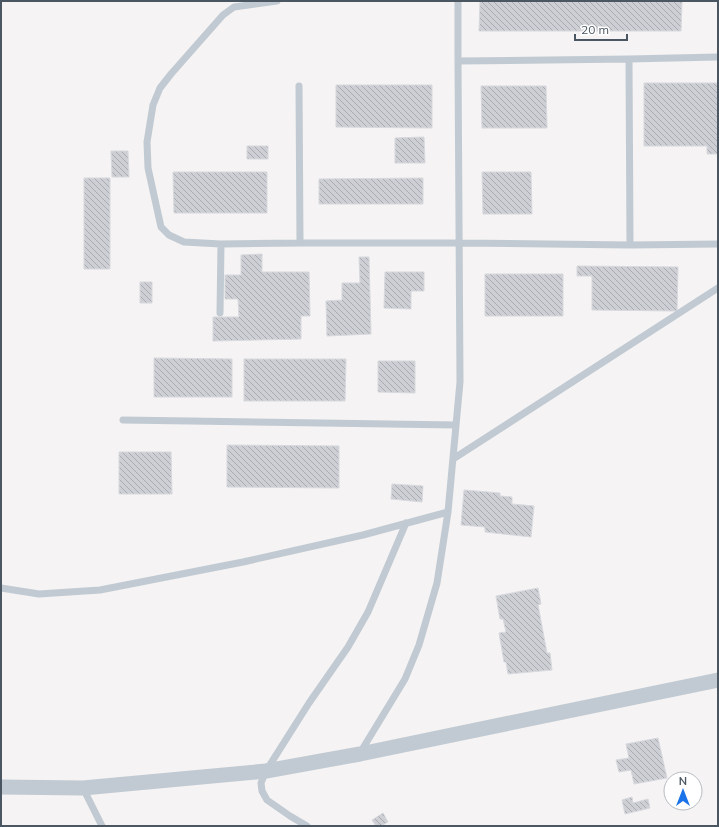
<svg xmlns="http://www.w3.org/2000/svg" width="719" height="827" font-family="Mulish,sans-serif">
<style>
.building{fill:url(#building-back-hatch);stroke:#d7d9de}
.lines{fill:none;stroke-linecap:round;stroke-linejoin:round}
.service{stroke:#c1cad2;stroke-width:7}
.minor{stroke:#c1cad2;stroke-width:15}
</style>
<defs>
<pattern id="building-back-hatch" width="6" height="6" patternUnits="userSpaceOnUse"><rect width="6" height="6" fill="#cdcfd5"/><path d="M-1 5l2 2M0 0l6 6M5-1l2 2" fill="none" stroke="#a8abb0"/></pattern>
</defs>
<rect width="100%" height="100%" fill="#f5f3f3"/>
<!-- building -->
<path class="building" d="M480,1H682L681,31H479Z
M644,83H718V154H707V146H644Z
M336,85H432V128L336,127Z
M481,86H546L547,128H482Z
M424,137L425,163H395V138Z
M247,146H268V159H247Z
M111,151H128L129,177H112Z
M173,172H267V213H174Z
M482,172H531L532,214H483Z
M84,178H110V269H84Z
M423,178V204H319V179Z
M262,254V272H309L310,316H301V339L213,341V317H239L238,299H225V275H241V255Z
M359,257H369L371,334L327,336L326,301L342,300V283H360Z
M577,266L678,267L677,311L592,310V276H577Z
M385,272H424V291H411V309L384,308Z
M485,274H563V316H485Z
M140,282H152V303H140Z
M154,358L232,359V397H154Z
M244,359H346L345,401H244Z
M378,361H415V393L378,392Z
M227,445L339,446V488L227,487Z
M119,452H171L172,494H119Z
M392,484L423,486L422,502L391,499Z
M464,490L500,493V496L512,497V504L534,506L531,537L485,532V527L461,525Z
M538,588L541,604L538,605L547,653H550L552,670L508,674L506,662H504L499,633L506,632L503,619H500L496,596Z
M658,738L667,778L634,784L631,770L619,772L616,760L629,758L626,744Z
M632,797L633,803L648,799L650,808L625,814L622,800Z
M383,813L388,822L381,826H376L372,820Z"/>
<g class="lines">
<!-- service -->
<path class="service" d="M277,1L234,7L223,15L171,74L160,88L153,105L147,142L148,168L161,227L169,235L184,242L221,244L300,243H459L630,245L718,244
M629,59L630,245
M458,61L629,59L718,57
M299,86L300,243
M220,313L221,244
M123,420L456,425
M453,459L718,288
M1,588L39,594L100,590L243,562L363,535L448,512
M360,753L405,679L419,645L437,583L448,512L460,382L458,61V1
M83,788L102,826
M307,826L290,816L267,800L262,791L261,783L266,771L309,703L348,647L368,612L406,523"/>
<!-- minor -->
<path class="minor" d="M1,787L83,788L266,771L360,754L718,680"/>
</g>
<!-- border -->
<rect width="719" height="827" fill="none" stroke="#4a5661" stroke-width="4"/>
<!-- north arrow -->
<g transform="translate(683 791)"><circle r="19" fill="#ffffff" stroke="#b7bbc0"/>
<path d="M0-3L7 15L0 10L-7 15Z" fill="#1a73e8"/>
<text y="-6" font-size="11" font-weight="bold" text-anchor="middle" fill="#4a5661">N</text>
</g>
<!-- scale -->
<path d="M575 34v6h52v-6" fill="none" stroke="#4a5661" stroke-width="2"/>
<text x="581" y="34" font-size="12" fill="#4a5661" stroke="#ffffff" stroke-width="3" paint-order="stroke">20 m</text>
</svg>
